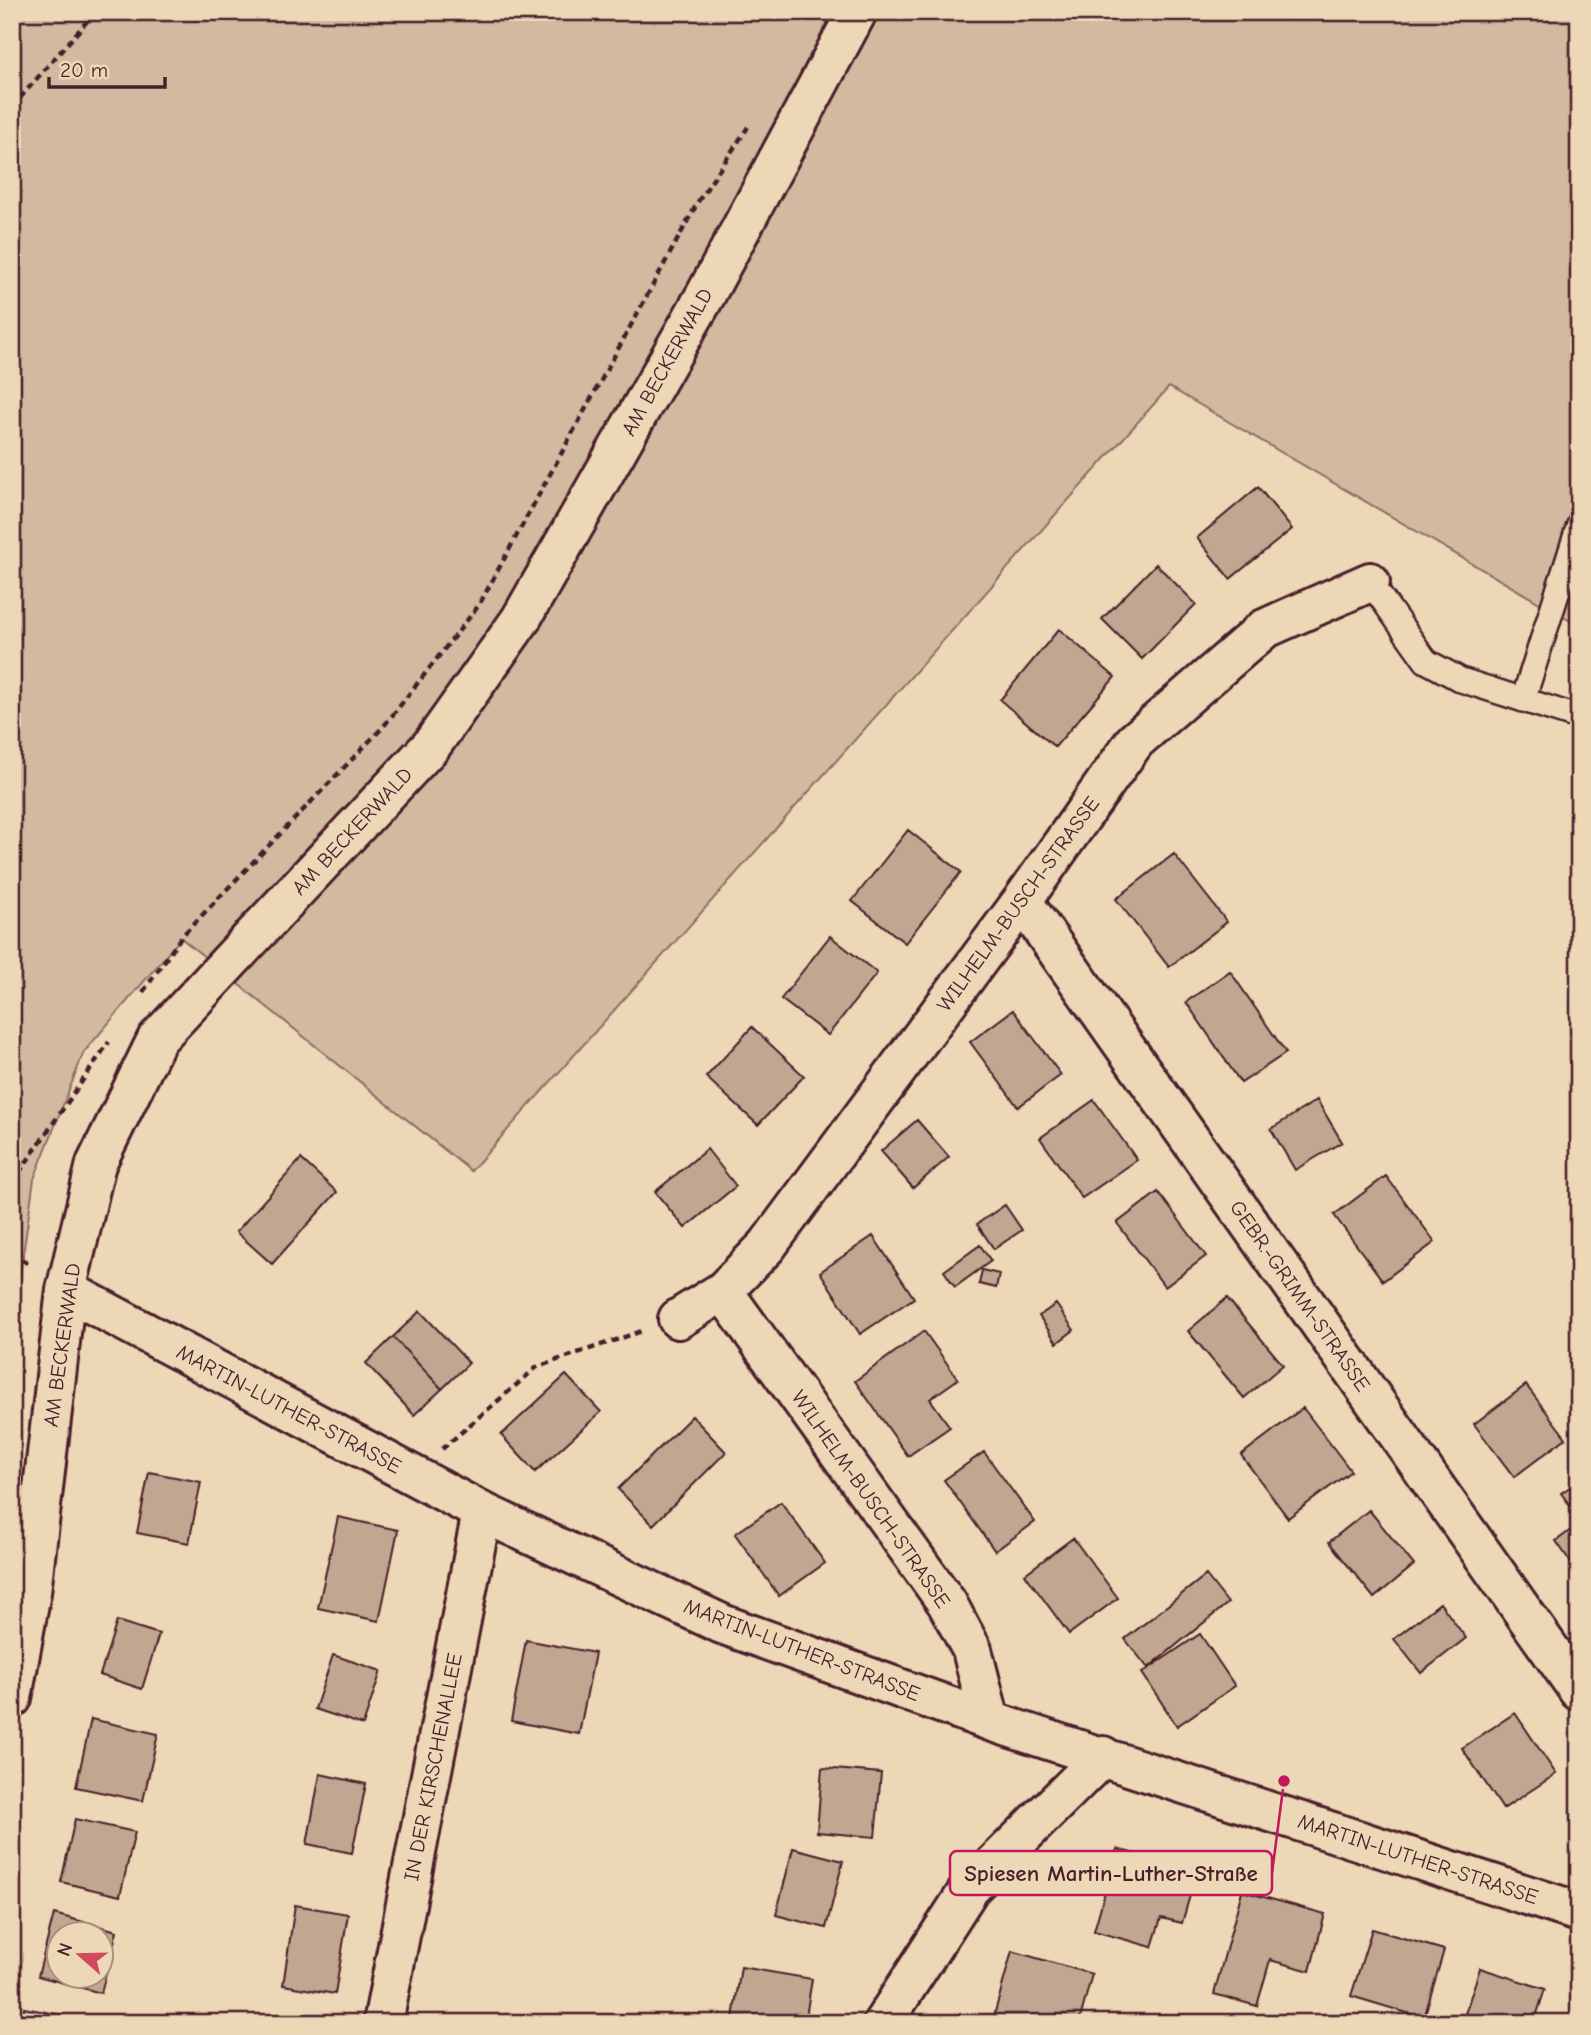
<svg xmlns="http://www.w3.org/2000/svg" width="1591" height="2035" font-family="'Comic Neue',sans-serif">
<style>
.green{fill:#d1baa0;stroke:#8e6c66;stroke-width:2}
.building{fill:#c1a791;stroke:#4a1f2b;stroke-width:2;fill-rule:evenodd}
.lines{fill:none;stroke-linecap:round;stroke-linejoin:round}
.service-casing{stroke:#4a1f2b;stroke-width:28}
.minor-casing{stroke:#4a1f2b;stroke-width:44}
.path{stroke:#4a1f2b;stroke-width:4.5;stroke-dasharray:7 5;stroke-linecap:butt}
.service{stroke:#ecd8b6;stroke-width:23}
.minor{stroke:#ecd8b6;stroke-width:38}
.labels{text-anchor:middle;dominant-baseline:central;stroke-width:6;stroke-linejoin:round;paint-order:stroke}
.street-label{font-size:21px;fill:#4a1f2b;stroke:#ecd8b6}
.leader{fill:none;stroke:#c2185b;stroke-width:2.5}
.callout-dot{fill:#c2185b;stroke:#ecd8b6;stroke-width:2.5}
.callout{fill:#ecd8b6;stroke:#c2185b;stroke-width:2.5}
.callout-label{font-size:23px;text-anchor:middle;font-weight:bold;fill:#4a1f2b}
</style>
<rect width="100%" height="100%" fill="#ecd8b6"/>
<filter id="ink" filterUnits="userSpaceOnUse"><feTurbulence type="fractalNoise" baseFrequency=".0143" numOctaves="2"/><feDisplacementMap in="SourceGraphic" scale="14" xChannelSelector="R" yChannelSelector="G"/><feConvolveMatrix kernelMatrix="1 2 1 2 8 2 1 2 1" color-interpolation-filters="sRGB"/></filter>
<g filter="url(#ink)">
<!-- green -->
<path class="green" d="M12,12H1579V626L1169,387L471,1171L181,938L84,1052L34,1179L12,1331Z"/>
<!-- building -->
<path class="building" d="M1258,487L1292,529L1230,579L1197,538Z
M1156,564L1196,604L1142,659L1102,619Z
M1059,629L1115,677L1055,747L1000,700Z
M908,830L961,872L905,943L852,901Z
M1174,854L1227,922L1169,967L1116,899Z
M830,936L877,973L828,1035L781,999Z
M1230,971L1286,1053L1241,1083L1186,1002Z
M1013,1010L1061,1075L1018,1107L970,1042Z
M752,1027L804,1076L758,1125L706,1077Z
M1094,1100L1137,1160L1082,1198L1040,1138Z
M1317,1100L1342,1142L1295,1170L1271,1129Z
M917,1120L949,1157L913,1188L881,1151Z
M707,1149L736,1186L685,1228L655,1192Z
M301,1159L337,1192L272,1264L236,1232Z
M1386,1176L1435,1242L1383,1281L1334,1215Z
M1158,1192L1206,1256L1165,1287L1117,1223Z
M1005,1205L1022,1230L994,1249L977,1224Z
M873,1236L914,1298L860,1334L820,1272Z
M980,1245L991,1261L955,1287L944,1271Z
M982,1270L999,1274L996,1288L979,1284Z
M1227,1298L1283,1365L1244,1398L1188,1331Z
M1056,1304L1074,1330L1057,1343L1039,1316Z
M420,1311L469,1363L442,1389L393,1337Z
M924,1331L958,1379L930,1399L950,1427L908,1456L855,1381Z
M393,1337L442,1389L414,1415L366,1363Z
M566,1375L601,1412L535,1472L501,1435Z
M1526,1385L1566,1438L1514,1477L1474,1424Z
M1303,1408L1351,1471L1288,1518L1241,1455Z
M692,1416L726,1452L653,1525L618,1489Z
M984,1452L1035,1522L995,1551L944,1480Z
M149,1472L201,1482L189,1543L137,1533Z
M1579,1481V1518L1561,1493Z
M781,1502L825,1563L779,1596L735,1534Z
M1369,1510L1414,1565L1374,1598L1329,1542Z
M338,1517L398,1530L379,1621L318,1608Z
M1579,1524V1574L1556,1541Z
M1073,1538L1118,1598L1069,1634L1025,1574Z
M1206,1575L1228,1603L1148,1668L1125,1639Z
M1440,1603L1466,1638L1421,1673L1394,1639Z
M117,1621L159,1634L142,1689L100,1675Z
M1200,1634L1235,1686L1177,1726L1142,1673Z
M526,1640L595,1653L579,1734L511,1721Z
M333,1655L381,1671L363,1725L315,1709Z
M1515,1713L1556,1774L1503,1809L1462,1748Z
M91,1719L158,1734L143,1801L76,1787Z
M822,1768L881,1773L875,1837L817,1832Z
M320,1774L366,1784L352,1853L307,1844Z
M75,1819L135,1832L120,1896L61,1882Z
M793,1848L843,1861L826,1928L776,1915Z
M1117,1849L1197,1871L1182,1923L1161,1918L1152,1947L1094,1931Z
M1242,1891L1325,1914L1310,1971L1270,1960L1257,2006L1214,1994Z
M295,1905L348,1914L335,1994L283,1985Z
M54,1914L117,1931L101,1993L38,1976ZM60,1934H102V1976H60Z
M1372,1929L1444,1950L1424,2018L1351,1996Z
M1012,1951L1092,1974L1079,2023L1056,2020L1055,2023H992Z
M741,1967L812,1979L805,2023H764L733,2018Z
M1480,1968L1545,1989L1534,2023H1462Z
M24,2008L85,2019V2023H22Z"/>
<g class="lines">
<!-- service casing -->
<g class="service-casing">
<path id="service" d="M1370,582L1426,661L1461,680L1577,717
M1523,700L1579,525"/>
</g>
<!-- minor casing -->
<g class="minor-casing">
<path id="minor" d="M1022,901L1579,1691
M66,1290L482,1512L722,1624L990,1721L1579,1912
M723,1291L947,1603L972,1650L990,1721
M678,1319L723,1291L767,1246L1022,901L1135,741L1264,629L1370,582
M12,1698L31,1592L66,1290L96,1164L157,1039L431,746L521,619L705,296L857,12
M383,2023L482,1512
M883,2023L970,1888L1103,1756"/>
</g>
<!-- path -->
<path class="path" d="M12,107L95,12
M143,992L181,937L384,726L479,605L699,200L748,127
M12,1183L109,1042
M12,1252L31,1266
M442,1449L537,1367L642,1331"/>
<!-- service -->
<use href="#service" class="service"/>
<!-- minor -->
<use href="#minor" class="minor"/>
</g>
</g>
<g class="labels">
<!-- street labels -->
<g class="street-label">
<text transform="translate(667 362) rotate(-61)">AM BECKERWALD</text>
<text transform="translate(352 831) rotate(-47)">AM BECKERWALD</text>
<text transform="translate(1018 904) rotate(-54)">WILHELM-BUSCH-STRASSE</text>
<text transform="translate(1300 1296) rotate(55)">GEBR.-GRIMM-STRASSE</text>
<text transform="translate(62 1345) rotate(-82)">AM BECKERWALD</text>
<text transform="translate(289 1409) rotate(28)">MARTIN-LUTHER-STRASSE</text>
<text transform="translate(871 1499) rotate(55)">WILHELM-BUSCH-STRASSE</text>
<text transform="translate(802 1650) rotate(21)">MARTIN-LUTHER-STRASSE</text>
<text transform="translate(433 1767) rotate(-79)">IN DER KIRSCHENALLEE</text>
<text transform="translate(1418 1859) rotate(18)">MARTIN-LUTHER-STRASSE</text>
</g>
</g>
<!-- callouts -->
<path class="leader" d="M1284 1781L1272 1873"/>
<circle class="callout-dot" cx="1284" cy="1781" r="7"/>
<rect class="callout" x="950" y="1851" width="322" height="44" rx="7"/>
<g class="callout-label">
<text x="1111" y="1881">Spiesen Martin-Luther-Straße</text>
</g>
<!-- margin -->
<rect width="1591" height="2035" fill="none" stroke="#ecd8b6" stroke-width="42"/>
<rect x="21" y="21" width="1549" height="1993" fill="none" stroke="#4a1f2b" stroke-width="2.5" filter="url(#ink)"/>
<!-- north arrow -->
<g transform="translate(80 1955) rotate(290)"><circle r="33" fill="#ecd8b6" stroke="#ab8e7e" stroke-width="2"/>
<path d="M0-5L12 26L0 18L-12 26Z" fill="#d1495b"/>
<text y="-10" font-size="19" font-weight="bold" text-anchor="middle" fill="#4a1f2b">N</text>
</g>
<!-- scale -->
<path d="M49 77v10h116v-10" fill="none" stroke="#4a1f2b" stroke-width="3.5"/>
<text x="60" y="77" font-size="21" fill="#4a1f2b" stroke="#ecd8b6" stroke-width="5" paint-order="stroke">20 m</text>
</svg>
